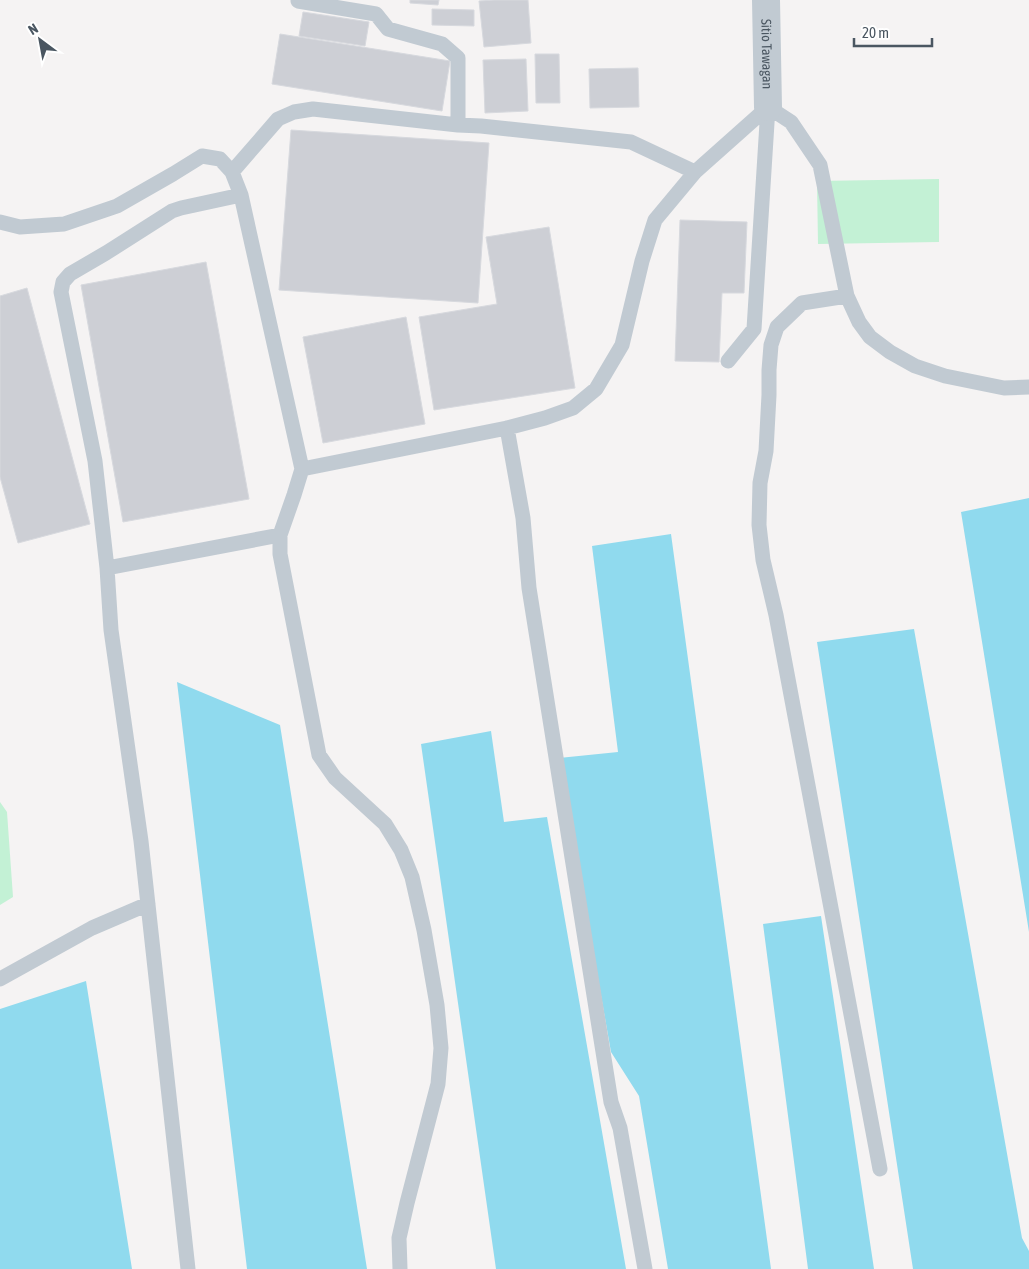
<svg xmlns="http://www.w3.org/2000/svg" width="1029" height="1269" font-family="'Asap Condensed',sans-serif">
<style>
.green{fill:#c3f1d5}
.water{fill:#90daee}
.building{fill:#cdcfd5;stroke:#d7d9de}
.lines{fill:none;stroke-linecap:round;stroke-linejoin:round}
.service{stroke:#c1cad2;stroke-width:15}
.minor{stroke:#c1cad2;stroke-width:28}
.labels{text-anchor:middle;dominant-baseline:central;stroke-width:5;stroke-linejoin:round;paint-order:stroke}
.street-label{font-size:14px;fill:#4a5661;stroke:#fff}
</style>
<rect width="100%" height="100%" fill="#f5f3f3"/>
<!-- green -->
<path class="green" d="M939,179V242L818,244L817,181Z
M0,802L7,812L13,897L0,905Z"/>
<!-- water -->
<path class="water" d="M1029,498V932L961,512Z
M671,534L771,1269H668L639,1096L611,1052L559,758L618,752L592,546Z
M914,629L1022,1238L1029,1251V1269H913L817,642Z
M177,682L280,725L367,1269H247Z
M491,731L504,822L547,817L626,1269H496L421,744Z
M821,916L874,1269H808L763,924Z
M86,981L132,1269H0V1009Z"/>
<!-- building -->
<path class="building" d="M410,0H439L438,5L410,3Z
M494,0H528L531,43L484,47L479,1Z
M432,9L474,10V26L432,25Z
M303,12L369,22L365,46L299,36Z
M280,34L450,61L442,111L272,84Z
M535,54H559L560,103H536Z
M526,59L528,111L485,113L483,60Z
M638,68L639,107L590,108L589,69Z
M291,130L489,143L478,303L279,290Z
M680,220L747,222L744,293H722L719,362L675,361Z
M549,227L575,388L434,410L419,317L497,304L486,237Z
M206,262L249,499L123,522L81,285Z
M27,288L90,524L18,543L0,477V296Z
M406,317L425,424L323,443L303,337Z"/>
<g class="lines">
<!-- service -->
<path class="service" d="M298,1L376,14L388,29L442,44L458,58V125
M768,107L791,122L820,165L847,296L859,322L870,337L890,352L915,366L945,376L1004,388L1029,387
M232,172L278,119L294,112L313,109L458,125L481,126L631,142L695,172
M0,222L20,227L64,224L117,206L173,174L202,156L220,159L232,172L241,195L302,469
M847,296L802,303L777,327L771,345L769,370V395L766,451L760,483L759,525L763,560L776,615L880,1169
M728,361L754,329L768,107
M507,428L523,518L529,588L611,1102L620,1128L645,1269
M280,535V554L319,755L335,778L385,824L401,850L412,877L424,930L437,1005L441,1048L438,1084L407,1203L399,1238L400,1269
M107,568L95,461L61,292L63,282L70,274L106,253L172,211L181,208L241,195
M0,979L92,928L148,904
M188,1269L141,841L111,630L107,568L280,535L294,495L302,469L507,428L545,418L573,408L596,389L622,345L642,261L655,220L695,172L768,107"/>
<!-- minor -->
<path class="minor" id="s1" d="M766,0L768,107"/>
</g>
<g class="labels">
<!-- street labels -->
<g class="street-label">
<text stroke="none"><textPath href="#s1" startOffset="54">Sitio Tawagan</textPath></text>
</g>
</g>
<!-- north arrow -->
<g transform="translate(40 40) rotate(328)" stroke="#ffffff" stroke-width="4" paint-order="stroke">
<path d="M0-4L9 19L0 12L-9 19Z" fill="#4a5661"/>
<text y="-8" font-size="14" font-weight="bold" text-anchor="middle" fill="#4a5661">N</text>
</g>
<!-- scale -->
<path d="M854 38v8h78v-8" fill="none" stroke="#4a5661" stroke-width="2.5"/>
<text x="862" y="38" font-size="15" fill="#4a5661" stroke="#ffffff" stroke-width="4" paint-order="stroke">20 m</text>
</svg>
